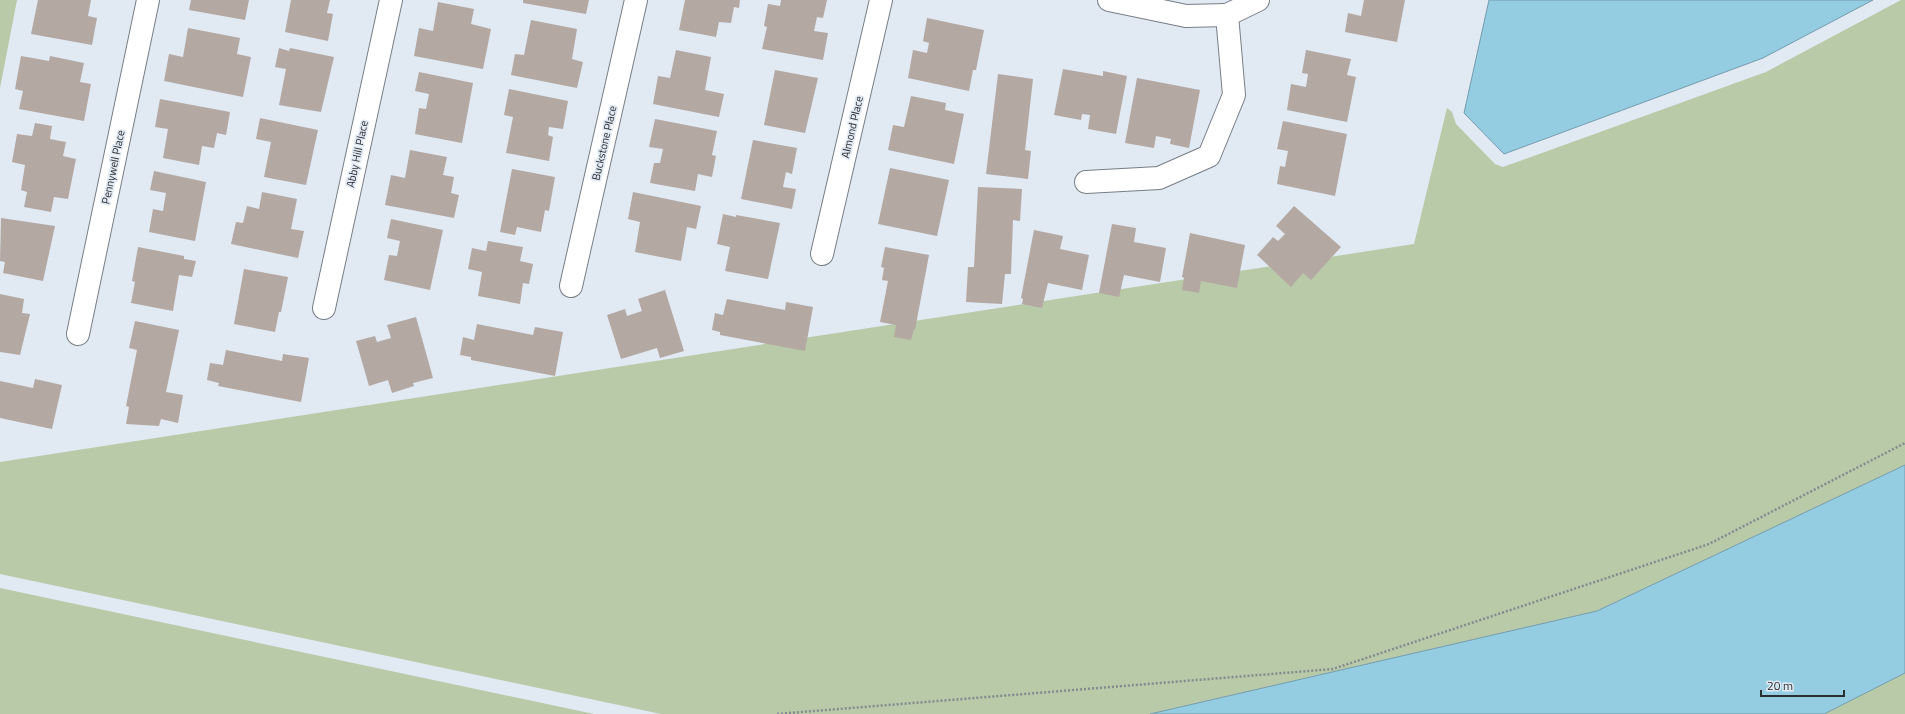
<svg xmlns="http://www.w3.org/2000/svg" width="1905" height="714" font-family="'Titillium Web',sans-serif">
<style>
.green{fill:#b8caa7}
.water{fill:#94cce2;stroke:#749cad}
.building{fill:#b4a8a3}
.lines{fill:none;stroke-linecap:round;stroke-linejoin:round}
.minor-casing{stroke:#777e86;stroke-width:24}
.tertiary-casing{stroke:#777e86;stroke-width:24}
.path{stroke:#858a91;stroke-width:2.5;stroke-dasharray:2 2;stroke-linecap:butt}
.minor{stroke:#fff;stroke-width:22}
.tertiary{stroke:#fff;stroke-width:22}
.labels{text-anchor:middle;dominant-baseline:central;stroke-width:3.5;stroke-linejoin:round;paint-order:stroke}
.street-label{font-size:11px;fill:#2a2d31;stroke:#e1e9f3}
</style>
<rect width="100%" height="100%" fill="#e1e9f3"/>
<!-- green -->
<path class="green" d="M0,0H17L0,88Z
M1901,0H1905V465L1597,611L1150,714H661L0,574V462L1414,244L1447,108L1452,112L1456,124L1495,164L1503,167L1766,72Z
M0,588L594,714H0Z
M1905,673V714H1824Z"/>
<!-- water -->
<path class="water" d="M1489,0H1873L1763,58L1504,154L1464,113Z
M1905,465V673L1824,714H1150L1597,611Z"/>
<!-- building -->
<path class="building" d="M38,0H91L88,16L97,18L92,45L31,34Z
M191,0H249L245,20L189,10Z
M291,0H330L327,13L333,14L328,41L285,32Z
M523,0H589L586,14L523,3Z
M685,0H740L739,8L734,7L731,23L719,22L716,37L679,30Z
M781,0H827L823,18L817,17L814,31L828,33L823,60L762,49L767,27L764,26L768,4L780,6Z
M1364,0H1405L1397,42L1345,32L1348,13L1361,16Z
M438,2L474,9L471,24L491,29L483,69L414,56L419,28L433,31Z
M927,18L984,30L976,70H973L969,91L908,78L913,50L927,53L929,43L923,41Z
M531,20L577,29L572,59L583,62L577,88L511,75L515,54L524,55Z
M188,28L240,38L237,54L251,57L243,97L164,81L169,54L183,57Z
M279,48L289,51L290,48L334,57L321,112L279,105L286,69L275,67Z
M676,50L711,57L705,90L724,94L719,117L653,104L658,76L670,78Z
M1306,50L1351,59L1347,75L1356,77L1347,122L1287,110L1291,84L1306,87L1308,74L1302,73Z
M21,56L49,61L50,56L84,63L80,82L91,84L84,121L19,109L23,91L15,89Z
M1063,69L1103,76V71L1127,76L1116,134L1088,129L1090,115L1082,114L1081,120L1054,115Z
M775,70L818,78L805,133L764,125Z
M419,72L473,83L462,143L415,134L419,108L426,109L429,94L415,91Z
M998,74L1033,79L1025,150L1031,151L1028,179L986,174Z
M1137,78L1200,90L1189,148L1170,144L1171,139L1156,136L1154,148L1125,143Z
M509,89L568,101L563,129L549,127L548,135L553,137L549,161L506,153L513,117L504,115Z
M911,96L946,103L945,110L964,114L954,164L888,150L893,125L904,127Z
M160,99L230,112L226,135L217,133L214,148L202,146L199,165L163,158L168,129L155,127Z
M260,118L318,130L306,185L264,177L271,142L256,139Z
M655,119L717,131L712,155L716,156L712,177L698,174L695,191L650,183L654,163H660L663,149L649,147Z
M1283,121L1347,134L1335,196L1277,184L1280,166L1285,167L1288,151L1277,149Z
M35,123L52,126L50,139L66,142L63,156L76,159L68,199L54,197L51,212L24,207L27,192L21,190L25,165L12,162L17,134L32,136Z
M753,140L797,148L792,174L786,172L783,187L796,189L792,209L741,199Z
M410,150L447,157L443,175L454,177L451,193L459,195L454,218L385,205L391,175L405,178Z
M890,168L949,180L937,236L878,224Z
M512,169L555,177L549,211L545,210L541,232L517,227L515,235L500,232Z
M154,171L206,182L195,241L149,232L153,209L163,211L166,193L150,190Z
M978,187L1022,189L1020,221L1013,220L1011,274H1005L1002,304L966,302L968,267H974Z
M262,192L297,199L291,229L304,231L298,258L231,244L236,222L243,223L247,206L259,209Z
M633,192L701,206L696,229L687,227L681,261L635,252L640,222L628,219Z
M1294,206L1341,247L1311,280L1303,273L1291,287L1257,255L1273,237L1278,241L1285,234L1276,226Z
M723,214L736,217V215L780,223L768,279L725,271L730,247L717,244Z
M1,218L55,226L43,281L3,273L5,262L0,261Z
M391,219L443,230L430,290L384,280L389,255L397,256L400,241L387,238Z
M1112,224L1136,228L1134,242L1166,248L1160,282L1124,275L1119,297L1099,293Z
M1034,230L1063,236L1060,249L1089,255L1082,290L1048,283L1042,308L1022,304L1023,299L1021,298Z
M1190,233L1245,245L1237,288L1201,281L1199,293L1182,290L1184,278L1182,277Z
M488,241L523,247L520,261L533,264L529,284L523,283L520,304L478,296L482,272L468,269L472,248L486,251Z
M138,247L184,256V259L196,261L192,277L179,275L173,311L131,303L135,282L132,281Z
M885,247L929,255L915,330L914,329L911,340L894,337L896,325L880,322L888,281L882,280L884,268L881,267Z
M244,269L288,277L281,312H279L275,332L234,324Z
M665,290L684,351L660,358L657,348L621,359L607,315L625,309L627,316L642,311L638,299Z
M0,294L24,299L22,313L30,314L20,355L0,352Z
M727,299L785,310L786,302L813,307L805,351L720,335V332L712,330L715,313L723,315Z
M416,317L433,378L413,383L414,386L392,393L388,380L369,386L356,341L375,336L377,342L391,338L387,325Z
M135,321L179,330L166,392L183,395L178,423L161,419L159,426L126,424L129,407L126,406L137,350L129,348Z
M477,324L533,335L535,327L563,332L555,376L471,360V357L460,355L463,337L474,340Z
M226,350L282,361L283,354L309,358L301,402L218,386L219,383L207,380L210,363L223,365Z
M35,379L62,385L52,429L0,418V381L33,388Z"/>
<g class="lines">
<!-- minor casing -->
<g class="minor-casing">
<path id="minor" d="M1086,182L1159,178L1209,156L1234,95L1227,15L1258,0
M822,254L881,0
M571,286L636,0
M324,308L391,0
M78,334L148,0"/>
</g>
<!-- tertiary casing -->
<g class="tertiary-casing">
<path id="tertiary" d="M1109,0L1186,16L1227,15"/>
</g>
<!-- path -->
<path class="path" d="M777,714L1333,669L1709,544L1905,443"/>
<!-- minor -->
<use href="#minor" class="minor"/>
<!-- tertiary -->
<use href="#tertiary" class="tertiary"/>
</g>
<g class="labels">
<!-- street labels -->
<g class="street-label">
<text transform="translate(852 127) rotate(-77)">Almond Place</text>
<text transform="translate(604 143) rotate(-77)">Buckstone Place</text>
<text transform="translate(357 154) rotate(-78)">Abby Hill Place</text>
<text transform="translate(113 167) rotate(-78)">Pennywell Place</text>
</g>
</g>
<!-- scale -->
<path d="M1761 690v6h83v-6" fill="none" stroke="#2a2d31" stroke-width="2"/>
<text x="1767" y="690" font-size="12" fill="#2a2d31" stroke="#e1e9f3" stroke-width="3" paint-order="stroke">20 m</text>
</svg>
